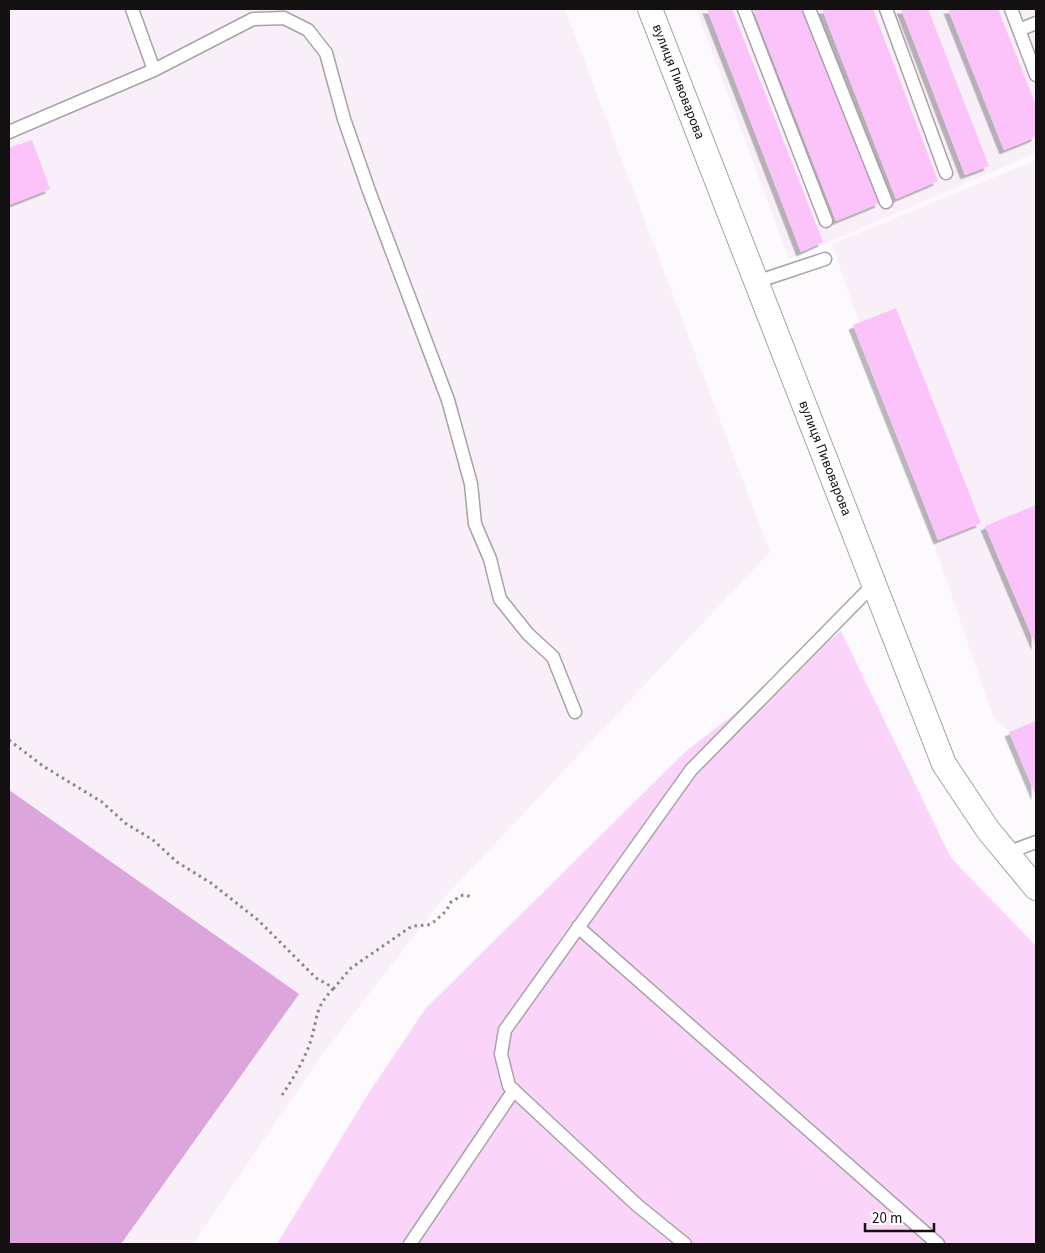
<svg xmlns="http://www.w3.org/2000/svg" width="1045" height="1253" font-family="'Source Sans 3',sans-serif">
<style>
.built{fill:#f9eff8}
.green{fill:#fbd4fa}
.water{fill:#dca5db}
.building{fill:#fbc3fa;filter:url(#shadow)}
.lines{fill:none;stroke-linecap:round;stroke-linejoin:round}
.lane-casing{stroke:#a7a3a7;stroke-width:15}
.street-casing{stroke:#a7a3a7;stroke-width:26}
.path{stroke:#8a8789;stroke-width:3;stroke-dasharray:2.5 4;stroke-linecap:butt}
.lane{stroke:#fff;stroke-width:12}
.street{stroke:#fff;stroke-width:24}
.labels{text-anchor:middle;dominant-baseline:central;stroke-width:4;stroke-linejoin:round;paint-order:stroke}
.street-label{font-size:14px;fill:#121011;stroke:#fff}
</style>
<defs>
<filter id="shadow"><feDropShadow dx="-4.5" dy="4.5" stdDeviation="0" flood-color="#0004"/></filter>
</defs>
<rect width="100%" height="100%" fill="#fdfafd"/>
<!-- built -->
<path class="built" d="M9,9H565L770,552L442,900L321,1056L193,1244H9Z
M696,9H1036V153L789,259Z
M1036,160V797L1009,732L993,717L832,244Z"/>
<!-- green -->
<path class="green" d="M841,631L951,858L1036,946V1244H277L370,1091L426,1008L685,752Z"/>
<!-- water -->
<path class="water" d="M9,790L299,994L121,1244H9Z"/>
<!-- building -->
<path class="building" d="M707,9H732L823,242L801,252Z
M753,9H803L880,203L836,221Z
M822,9H873L938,181L896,199Z
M901,9H928L989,166L965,175Z
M948,9H998L1036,105V137L1004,150Z
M32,140L50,189L9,205V148Z
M896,308L981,523L938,540L853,325Z
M1036,505V646L985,526Z
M1036,721V796L1009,732Z"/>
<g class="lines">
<!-- lane casing -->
<g class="lane-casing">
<path id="lane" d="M132,9L154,70
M744,9L826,221
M809,9L886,202
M886,9L946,173
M1011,9L1036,75
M1019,30L1036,23
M9,132L154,70L253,19L284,18L308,30L326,53L344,119L369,191L448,400L471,484L475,524L490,559L500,599L528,634L553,657L575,712
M756,282L825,259
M1007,853L1036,842
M578,927L938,1244
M410,1244L514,1090
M685,1244L637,1205L509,1086L501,1054L505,1030L691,770L874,584"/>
</g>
<!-- street casing -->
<g class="street-casing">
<g id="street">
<path id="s1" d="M650,9L944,764L988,830L1036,888"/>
</g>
</g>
<!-- path -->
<path class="path" d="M9,740L43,766L102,802L125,823L153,840L177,862L211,883L258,920L316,978L334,988L351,968L412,926L428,925L435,921L446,911L451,902L463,895L473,897
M282,1095C293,1079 305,1059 311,1040C318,1016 315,1007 334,988"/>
<!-- lane -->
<use href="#lane" class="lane"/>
<!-- street -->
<use href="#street" class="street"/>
</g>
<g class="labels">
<!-- street labels -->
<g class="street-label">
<text stroke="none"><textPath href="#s1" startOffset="78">вулиця Пивоварова</textPath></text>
<text stroke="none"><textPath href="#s1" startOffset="482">вулиця Пивоварова</textPath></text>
</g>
</g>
<!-- border -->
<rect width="1045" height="1253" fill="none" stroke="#121011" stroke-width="20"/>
<!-- scale -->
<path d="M865 1223v8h69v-8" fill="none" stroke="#121011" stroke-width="2.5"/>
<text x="872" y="1223" font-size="15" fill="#121011" stroke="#ffffff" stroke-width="4" paint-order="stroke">20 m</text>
</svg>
